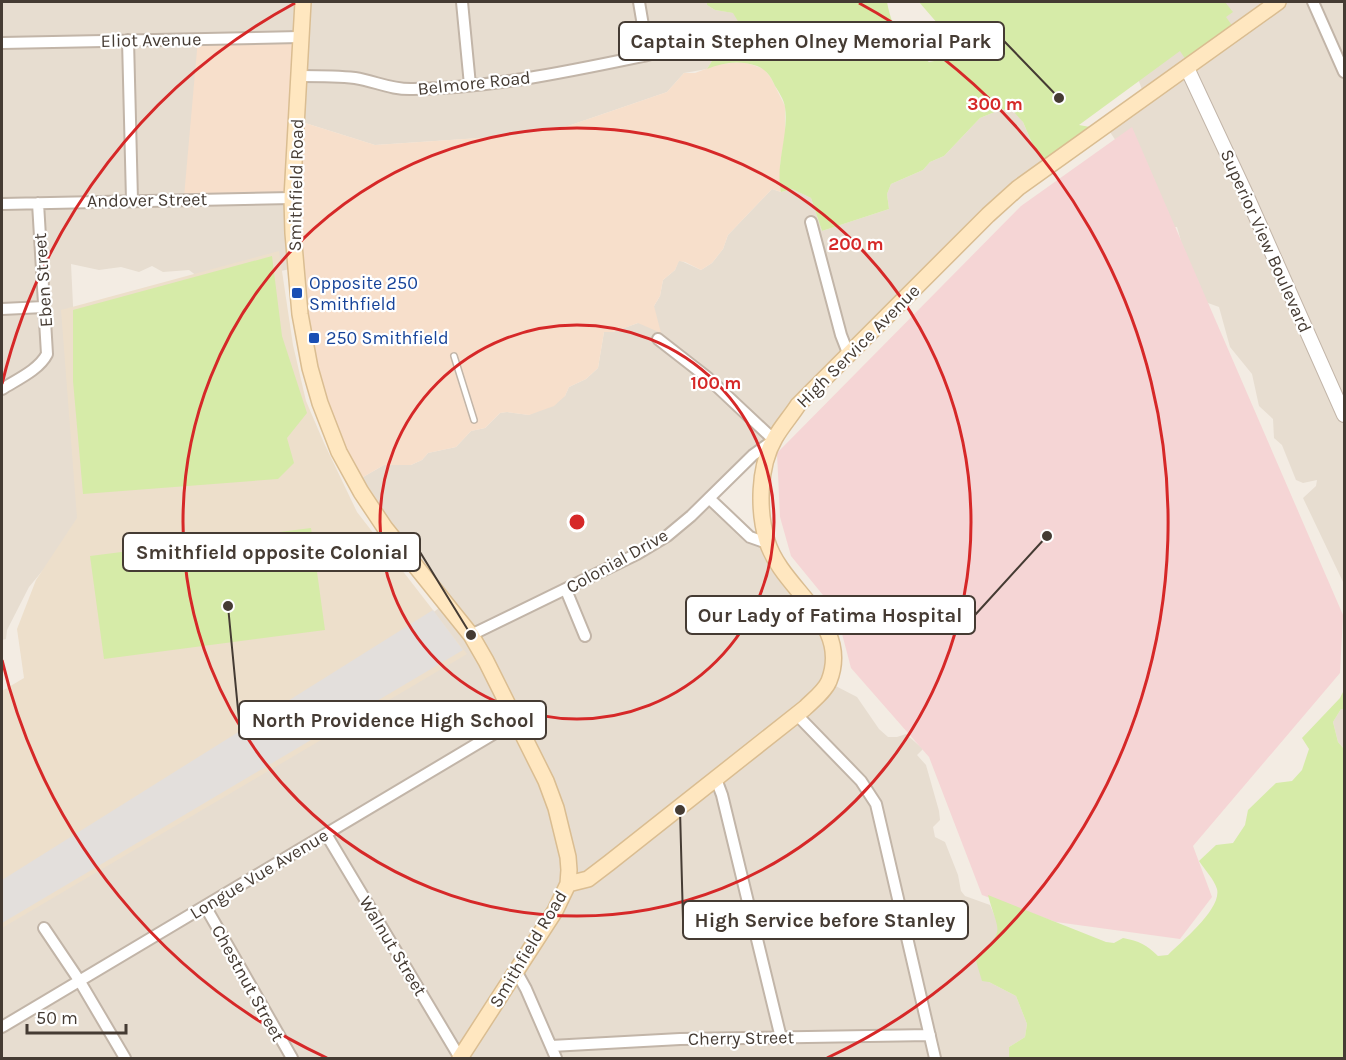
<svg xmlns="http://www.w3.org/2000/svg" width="1346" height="1060" font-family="Karla,sans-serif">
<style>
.residential{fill:#e7ddd0}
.commercial{fill:#f7dfcb}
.education{fill:#eddfcb}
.medical{fill:#f5d5d5}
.green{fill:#d6eba8}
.parking{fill:#e3dfdc}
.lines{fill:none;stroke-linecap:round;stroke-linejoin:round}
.service-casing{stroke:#c2b5a8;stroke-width:8}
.minor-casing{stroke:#c2b5a8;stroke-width:14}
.tertiary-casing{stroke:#c2b5a8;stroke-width:16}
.secondary-casing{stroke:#dabd91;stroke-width:18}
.service{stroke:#fff;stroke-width:5}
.minor{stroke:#fff;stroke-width:10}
.tertiary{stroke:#fff;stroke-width:14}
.secondary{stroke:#ffe7c0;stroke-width:15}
.ring{fill:none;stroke:#d62828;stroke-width:3}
.transit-dot{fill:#1a4fb4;stroke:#fff;stroke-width:2}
.labels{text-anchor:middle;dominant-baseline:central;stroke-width:4.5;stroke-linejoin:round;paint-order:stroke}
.street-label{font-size:18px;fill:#453b33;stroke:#fff}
.transit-label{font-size:18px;fill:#164399;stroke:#fff;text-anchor:start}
.centre{fill:#d62828;stroke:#fff;stroke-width:3}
.ring-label{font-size:18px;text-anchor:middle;font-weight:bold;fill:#d62828;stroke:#fff;stroke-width:4.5;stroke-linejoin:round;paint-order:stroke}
.leader{fill:none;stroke:#453b33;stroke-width:2}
.callout-dot{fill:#453b33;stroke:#fff;stroke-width:2}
.callout{fill:#fff;stroke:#453b33;stroke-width:2}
.callout-label{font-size:20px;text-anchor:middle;font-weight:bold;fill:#453b33}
</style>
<rect width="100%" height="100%" fill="#f3ece3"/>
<!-- residential -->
<path class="residential" d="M2,2H707V5L715,10L734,13L742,28L737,46L730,52L715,56L707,69L684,73L667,92L568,126L510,136L375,145L302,122L292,198L296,268L255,276L201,279L189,270L163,272L152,266L139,272L121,267L99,270L71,264L83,511L58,552L29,587L7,630L6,639L2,640Z
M1215,2H1344V584L1303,498L1316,486L1317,480L1303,483L1296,480L1282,445L1274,438L1273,419L1259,406L1252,374L1230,347L1219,307L1208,303L1194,302L1186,259L1177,227L1158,228L1128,159L1106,126L1145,97L1138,79Z
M1002,109L1016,113L1022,120L1032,143L1048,165L1019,189L714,497L770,551L831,640L826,681L857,697L879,729L888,737H897L906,734L923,749L917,755L926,765L939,811L940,820L933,827L935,837L945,842L958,875L961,891L965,896L990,905L998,924V936L976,961L989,982L1016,996L1027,1024L1025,1037L1009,1047V1058H2V918L317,703L444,604L358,480L384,465H411L422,460L428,453L456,447L471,431L485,428L500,413L507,412L529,415L565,396L569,387L586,379L598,368L604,332H613L638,323L654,306L660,296L663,280L675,270L679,260L701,270L712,263L723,249L728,235L772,189L781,192L792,189L811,198L822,231L889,209L887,194L891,184L923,170L930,162L944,156L980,118Z
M1341,709H1344V749L1338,742L1333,722Z"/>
<!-- commercial -->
<path class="commercial" d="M297,37L302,122L375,145L510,136L568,126L667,92L684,73H695L719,64L744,62L764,69L771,78L785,106V136L780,164L781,192L772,189L728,235L723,249L712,263L701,270L685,262L679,261L675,270L663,280L660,296L654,306L661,333L638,323L613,332H604L598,368L586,379L569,387L565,396L554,406L529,415L507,412L500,413L485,428L471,431L456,447L428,453L422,460L411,465H384L358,480L322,400L296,268L295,202L184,197L198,39Z"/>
<!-- education -->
<path class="education" d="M279,251L293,345L306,401L324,443L357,512L467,654L2,928V691L24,678L17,629L36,580L77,518L61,310Z"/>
<!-- medical -->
<path class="medical" d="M1132,127L1343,615L1340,673L1193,846L1212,897L1180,939L1056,922L982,895L929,757L851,668L836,611L791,556L780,517L777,453L1021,206Z"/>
<!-- green -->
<path class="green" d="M707,2H887C893,34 904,43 929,62L961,56L964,54L919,2H1225L1233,12L1226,17L1236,31L1190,66L1180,51L1079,125L1101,129L1048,165L1032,143L1023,122L1014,112L1002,109L980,118L944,156L930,162L923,170L891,184L887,194L889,209L822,231L811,198L792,189L781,192C775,164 789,135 785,107C784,100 779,92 775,86C771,77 767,70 757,66C740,60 724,62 707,69L715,56C736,51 736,48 742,28L733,13L715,10L707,5Z
M272,256L282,336L307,413L287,438L294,463L278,479L83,494L73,381V310Z
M311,528L325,630L104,659L90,556Z
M1344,690V709H1341L1333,722L1338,742L1344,749V1058H1009V1047L1025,1037L1027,1024L1016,996L989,982L982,981L976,961C1006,926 999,936 988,895L1106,942L1114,943L1123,938C1139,941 1147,945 1158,956L1168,955C1182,941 1222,909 1217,889C1214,879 1204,869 1199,861L1216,845L1233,843L1245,825L1248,810L1276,783L1292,781L1302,770L1309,749L1302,738L1340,698Z"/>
<!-- parking -->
<path class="parking" d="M433,610L463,650L2,923V880Z"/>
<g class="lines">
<!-- service casing -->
<g class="service-casing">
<path id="service" d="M454,356L474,420"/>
</g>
<!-- minor casing -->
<g class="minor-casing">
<path id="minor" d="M462,2L470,85
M1313,2L1344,72
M128,40L132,200
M2,43L300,37
M300,76C318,76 337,76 355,78C375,81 391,90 413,89C493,88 571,71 648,55L639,2
M2,204L292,198
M811,222L841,335L848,353
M2,309L44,307
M2,389C16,380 39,370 47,354L38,203
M710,499L750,537L767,543
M566,590L585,636
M471,635L637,554L667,536L691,516L753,455L774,440L708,378L658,339
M797,715L861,781L876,804L935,1058
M716,779L722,795L781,1038
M326,834L460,1058
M205,906L292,1058
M44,928L79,980L125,1058
M516,971L526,989L556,1058
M2,1027L517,720
M551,1046L680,1039L930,1035"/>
</g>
<!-- tertiary casing -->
<g class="tertiary-casing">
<path id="tertiary" d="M1187,68L1245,192L1344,415"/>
</g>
<!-- secondary casing -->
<g class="secondary-casing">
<path id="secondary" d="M303,2L292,198L293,233L300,314L310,368L320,403L339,452L361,492L385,528L471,635L486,661L546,781L556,808L568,857L569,870L568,884L555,911L460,1058
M568,884L588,879L609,863L805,708C813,700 825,691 829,681C852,622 782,591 767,541C758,511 758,467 775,438C781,427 791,416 798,405L988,215L1018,188L1278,2"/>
</g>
<!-- service -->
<use href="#service" class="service"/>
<!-- minor -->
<use href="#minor" class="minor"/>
<!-- tertiary -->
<use href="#tertiary" class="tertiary"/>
<!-- secondary -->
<use href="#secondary" class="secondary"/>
</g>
<!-- distance rings -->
<g class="ring">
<circle cx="577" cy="522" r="197"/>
<circle cx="577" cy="522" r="394"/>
<path d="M327 1058A591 591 0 0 1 2 660M2 384A591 591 0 0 1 295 3M859 3A591 591 0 0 1 827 1058"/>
</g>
<!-- markers -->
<g class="transit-dot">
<rect x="291" y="287" width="12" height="12" rx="3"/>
<rect x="308" y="332" width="12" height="12" rx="3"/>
</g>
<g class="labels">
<!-- street labels -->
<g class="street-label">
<text transform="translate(151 40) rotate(-1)">Eliot Avenue</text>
<text transform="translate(474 83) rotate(-6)">Belmore Road</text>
<text transform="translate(296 185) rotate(-89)">Smithfield Road</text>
<text transform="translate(147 200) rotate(-1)">Andover Street</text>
<text transform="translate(1266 241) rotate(66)">Superior View Boulevard</text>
<text transform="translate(43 280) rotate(-94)">Eben Street</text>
<text transform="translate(858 346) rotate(-45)">High Service Avenue</text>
<text transform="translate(617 561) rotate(-29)">Colonial Drive</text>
<text transform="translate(259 874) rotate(-31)">Longue Vue Avenue</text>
<text transform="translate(393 946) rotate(59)">Walnut Street</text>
<text transform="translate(528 949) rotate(-59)">Smithfield Road</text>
<text transform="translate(248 983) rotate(61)">Chestnut Street</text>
<text transform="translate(741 1038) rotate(-1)">Cherry Street</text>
</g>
<!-- transit labels -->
<g class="transit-label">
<text x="309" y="283">Opposite 250<tspan x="309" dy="21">Smithfield</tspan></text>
<text x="326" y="338">250 Smithfield</text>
</g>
</g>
<circle cx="577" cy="522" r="9" class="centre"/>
<g class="ring-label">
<text x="995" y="110">300 m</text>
<text x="856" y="250">200 m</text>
<text x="716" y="389">100 m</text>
</g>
<!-- callouts -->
<path class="leader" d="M1059 98L1004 41M471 635L420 552M1047 536L975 615M228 606L239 720M680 810L683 920"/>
<g class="callout-dot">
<circle cx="1059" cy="98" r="6"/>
<circle cx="471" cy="635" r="6"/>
<circle cx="1047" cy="536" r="6"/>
<circle cx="228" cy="606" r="6"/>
<circle cx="680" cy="810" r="6"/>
</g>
<g class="callout">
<rect x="619" y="22" width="385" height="38" rx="6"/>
<rect x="123" y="533" width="297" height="38" rx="6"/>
<rect x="686" y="596" width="289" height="38" rx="6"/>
<rect x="239" y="701" width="307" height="38" rx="6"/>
<rect x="683" y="901" width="285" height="38" rx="6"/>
</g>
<g class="callout-label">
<text x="811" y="48">Captain Stephen Olney Memorial Park</text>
<text x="272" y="559">Smithfield opposite Colonial</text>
<text x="830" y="622">Our Lady of Fatima Hospital</text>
<text x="393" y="727">North Providence High School</text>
<text x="825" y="927">High Service before Stanley</text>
</g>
<!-- border -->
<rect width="1346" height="1060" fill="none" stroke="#453b33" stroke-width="6"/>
<!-- scale -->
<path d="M27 1024v9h99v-9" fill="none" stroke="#453b33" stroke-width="3"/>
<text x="36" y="1024" font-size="18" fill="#453b33" stroke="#ffffff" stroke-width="4.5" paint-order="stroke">50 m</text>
</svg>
